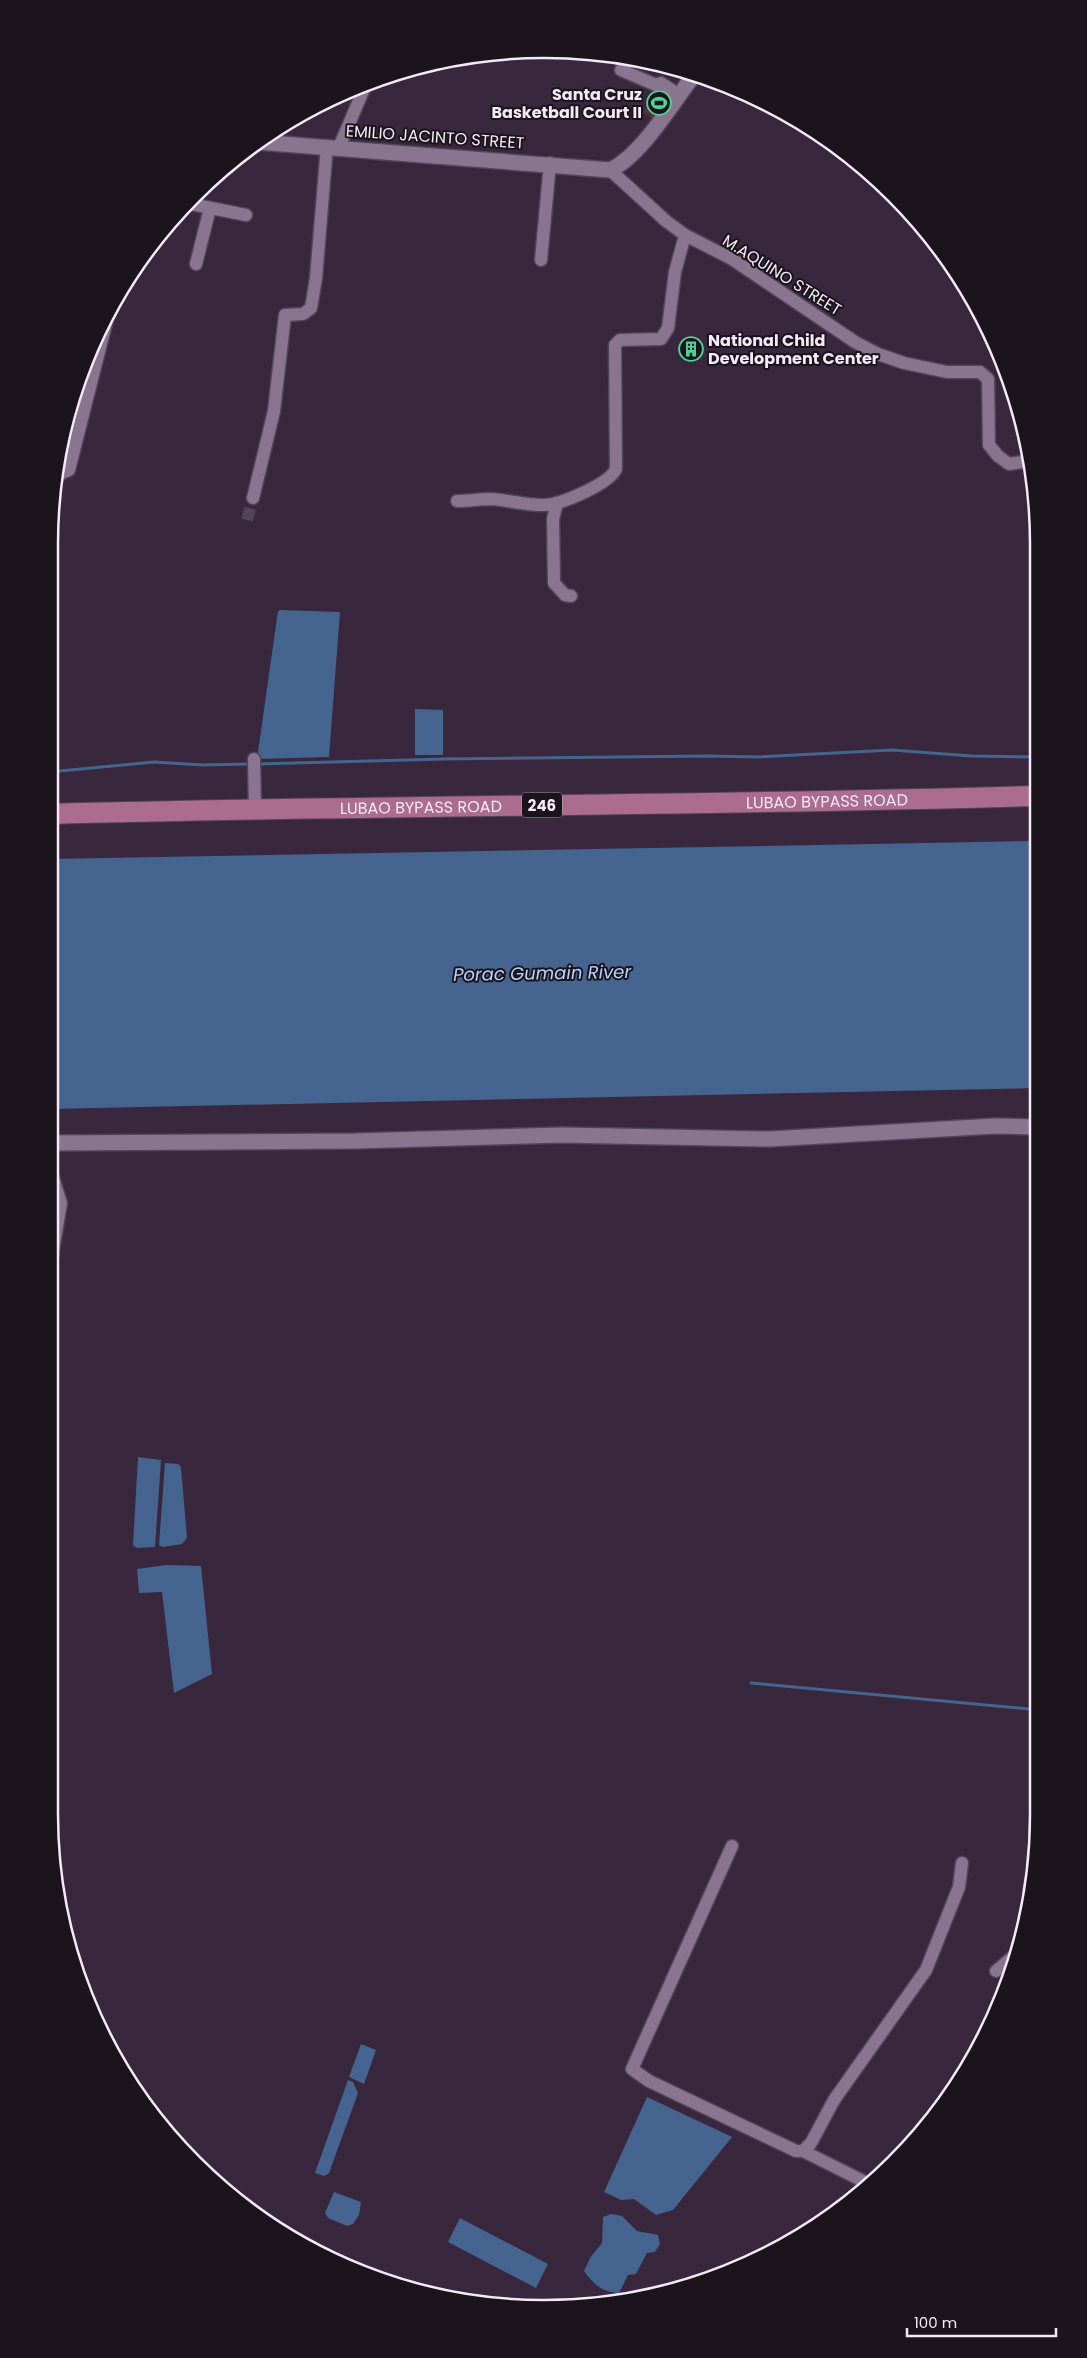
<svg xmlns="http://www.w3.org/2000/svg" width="1087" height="2358" font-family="Poppins,sans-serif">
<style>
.green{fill:#573130}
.water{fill:#456590}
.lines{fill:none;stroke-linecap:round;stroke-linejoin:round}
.stream{stroke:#456590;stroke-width:3}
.minor-tunnel{stroke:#544459;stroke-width:12;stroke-dasharray:12 6;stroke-linecap:butt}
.minor-casing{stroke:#524457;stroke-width:15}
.tertiary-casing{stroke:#524457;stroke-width:18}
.trunk-casing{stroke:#524457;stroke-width:22}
.minor{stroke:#89758f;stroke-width:12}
.tertiary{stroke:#89758f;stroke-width:15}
.trunk{stroke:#ac6c8e;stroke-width:20}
.labels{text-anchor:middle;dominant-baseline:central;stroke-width:4;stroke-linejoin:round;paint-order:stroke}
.shield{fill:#1b141d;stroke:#b4a9b6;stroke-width:1}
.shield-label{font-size:15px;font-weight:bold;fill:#f5e9f8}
.poi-label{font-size:16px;font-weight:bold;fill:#f5e9f8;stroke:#1b141d;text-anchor:end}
.street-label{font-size:16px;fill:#f5e9f8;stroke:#1b141d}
.water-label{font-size:18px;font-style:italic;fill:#b5d3fc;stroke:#1b141d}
.rim{fill:none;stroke:#f5e9f8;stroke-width:2.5}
</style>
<rect width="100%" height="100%" fill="#38273d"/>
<!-- green -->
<path class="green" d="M662,85L676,95L656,122L643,112Z"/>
<!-- water -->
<path class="water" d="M281,610L340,612L329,757L257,759L278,611Z
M415,709L443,710V755H415Z
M1035,841L1036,1088L49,1109V859Z
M138,1457L161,1460L155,1547L137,1548L133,1545Z
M165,1463L178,1464L181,1467L187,1538L182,1544L163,1547L159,1545Z
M166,1565L201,1566L212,1674L174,1693L162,1592L139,1593L137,1569Z
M361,2044L376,2050L364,2084L349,2077Z
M348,2080L353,2082L358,2093L329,2173L324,2176L315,2173Z
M647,2097L732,2137L673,2210L656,2215L634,2199L621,2200L604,2192Z
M334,2192L361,2202L359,2215L353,2224L347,2226L328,2218L325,2213Z
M611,2214L622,2216L637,2231L658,2235L660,2244L655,2252L647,2253L636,2274L628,2275L619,2293C602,2292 594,2285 584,2271L590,2258L602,2243L603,2217Z
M460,2218L548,2264L536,2288L448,2242Z"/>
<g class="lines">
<!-- stream -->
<path class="stream" d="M256,764L444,759L706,756L759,757L892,750L971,756L1035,757
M49,769L60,771L154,762L203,765L250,764
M751,1683L1029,1709L1038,1708"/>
<!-- minor-tunnel -->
<path class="minor-tunnel" d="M247,520L253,498"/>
<!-- minor casing -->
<g class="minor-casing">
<path id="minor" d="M621,70L656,85L661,83L679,95
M339,147L367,82
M610,170L666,221L685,235L732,259L855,342L878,354L904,363L947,372H980L988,379L989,445L998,456L1009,464L1029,461
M186,203L246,215
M541,260L550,163
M196,264L210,208
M55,476L69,470L109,312
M253,498L274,411L285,315L303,314L311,308L316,278L327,146
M457,501C468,501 480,499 491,499C509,500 528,506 545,505C562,504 609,484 616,469L615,345L620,340L661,339L668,328L675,272L685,235
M557,503L553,519L554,583L565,595L571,596
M254,759L255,808
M49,1274L61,1203L49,1165
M732,1846L632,2069L649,2081L796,2151H803
M996,1971L1015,1955
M869,2184L803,2151L811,2143L834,2100L926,1970L959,1887L962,1863"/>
</g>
<!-- tertiary casing -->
<g class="tertiary-casing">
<path id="tertiary" d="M257,142L610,170C641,156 673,102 694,75
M49,1143L355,1141L562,1135L770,1139L995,1126L1036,1127"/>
</g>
<!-- trunk casing -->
<g class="trunk-casing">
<g id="trunk">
<path id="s1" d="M49,814C377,805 706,806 1035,796"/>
</g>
</g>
<!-- minor -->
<use href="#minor" class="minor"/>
<!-- tertiary -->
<use href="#tertiary" class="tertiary"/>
<!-- trunk -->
<use href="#trunk" class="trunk"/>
</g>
<!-- icons -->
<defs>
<g id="stadium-ring" transform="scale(1.25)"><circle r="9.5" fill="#1b141d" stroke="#4dd39a" stroke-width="1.5"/><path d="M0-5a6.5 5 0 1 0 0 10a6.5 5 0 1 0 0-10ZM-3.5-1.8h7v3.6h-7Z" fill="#4dd39a"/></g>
<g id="building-ring" transform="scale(1.25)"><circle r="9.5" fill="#1b141d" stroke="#4dd39a" stroke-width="1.5"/><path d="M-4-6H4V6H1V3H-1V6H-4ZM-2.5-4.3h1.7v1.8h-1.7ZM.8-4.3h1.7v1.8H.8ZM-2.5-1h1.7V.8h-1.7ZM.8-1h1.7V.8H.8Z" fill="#4dd39a"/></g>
</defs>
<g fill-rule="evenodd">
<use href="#stadium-ring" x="659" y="103"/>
<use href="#building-ring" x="691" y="349"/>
</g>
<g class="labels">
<!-- shield labels -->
<rect class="shield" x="522" y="792.5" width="40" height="25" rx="4"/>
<g class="shield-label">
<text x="542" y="805">246</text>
</g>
<!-- poi labels -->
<g class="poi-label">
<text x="642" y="94">Santa Cruz<tspan x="642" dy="18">Basketball Court II</tspan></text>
<text x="708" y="340" text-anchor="start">National Child<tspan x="708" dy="18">Development Center</tspan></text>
</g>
<!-- street labels -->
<g class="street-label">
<text transform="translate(435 137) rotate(4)">EMILIO JACINTO STREET</text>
<text transform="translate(782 275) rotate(32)">M.AQUINO STREET</text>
<text stroke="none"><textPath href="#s1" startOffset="778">LUBAO BYPASS ROAD</textPath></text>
<text stroke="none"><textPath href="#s1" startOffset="372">LUBAO BYPASS ROAD</textPath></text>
</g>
<!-- water labels -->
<g class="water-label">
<text transform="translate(542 973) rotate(-1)">Porac Gumain River</text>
</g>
</g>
<!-- crop -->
<path d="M0 0H1087V2358H0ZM544 58H544A486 486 0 0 1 1030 544V1814A486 486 0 0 1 544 2300H544A486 486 0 0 1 58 1814V544A486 486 0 0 1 544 58Z" fill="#1b141d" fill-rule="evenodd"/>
<path class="rim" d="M544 58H544A486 486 0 0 1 1030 544V1814A486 486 0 0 1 544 2300H544A486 486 0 0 1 58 1814V544A486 486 0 0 1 544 58Z"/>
<!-- scale -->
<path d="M907 2328v8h149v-8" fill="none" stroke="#f5e9f8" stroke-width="2.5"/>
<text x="914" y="2328" font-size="15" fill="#f5e9f8" stroke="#1b141d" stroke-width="4" paint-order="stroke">100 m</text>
</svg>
